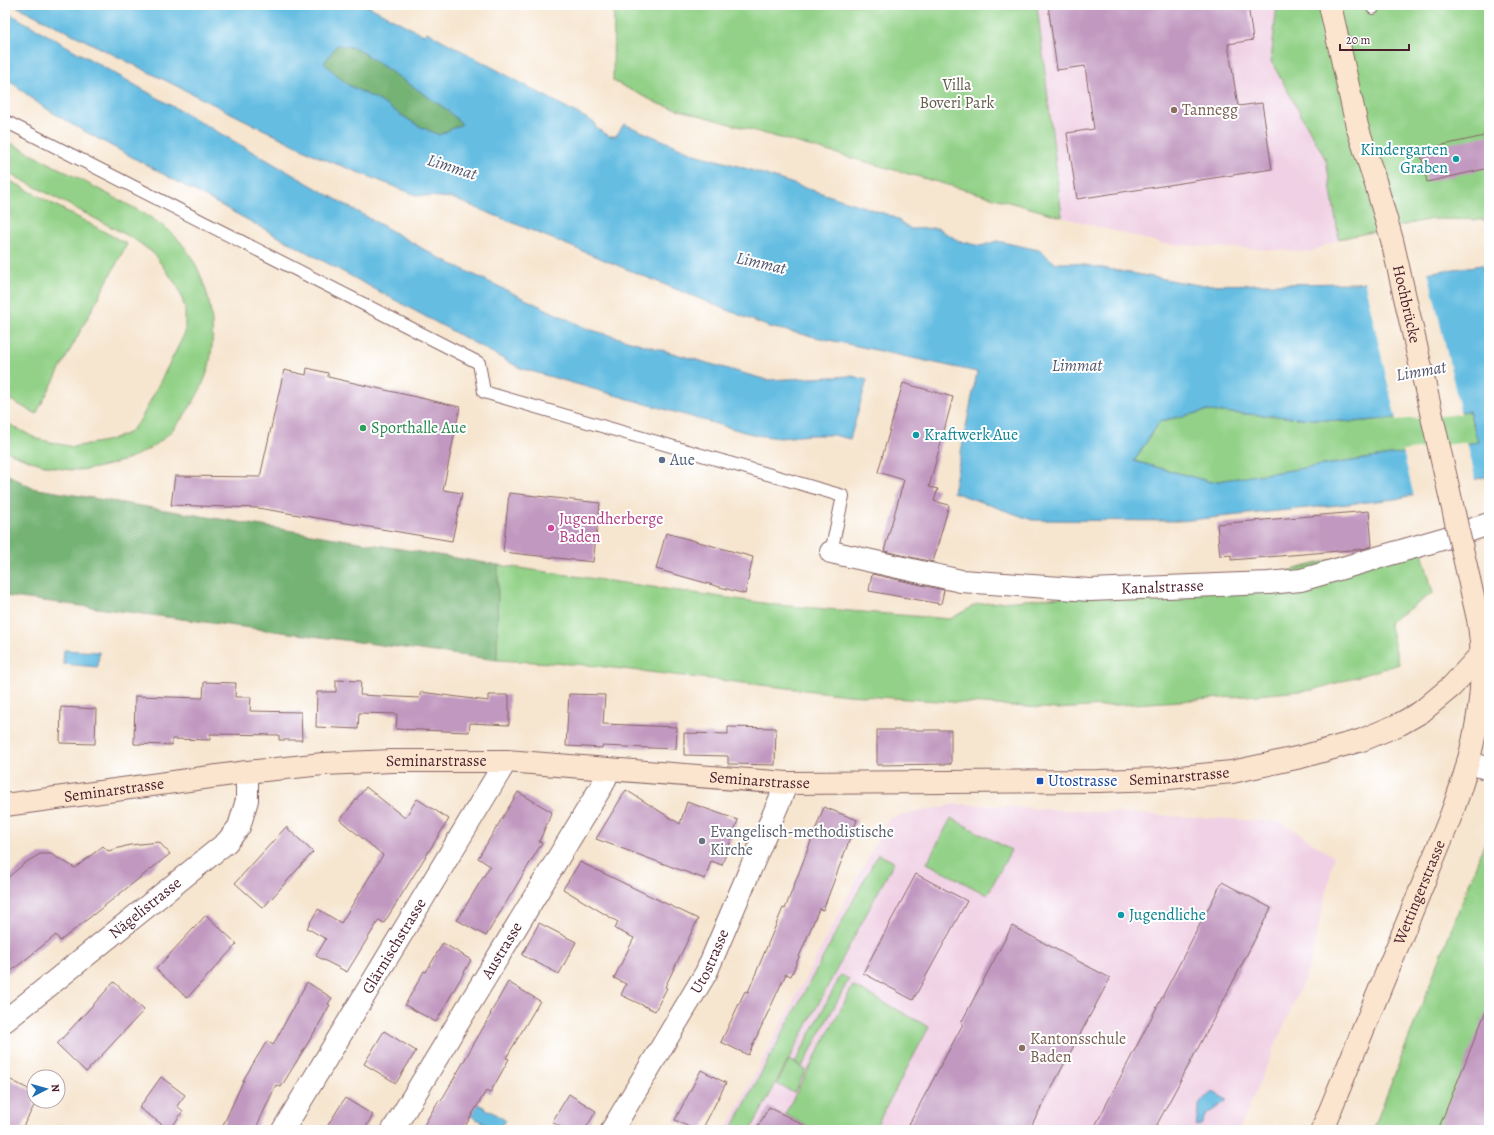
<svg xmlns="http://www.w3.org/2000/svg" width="1494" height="1135" font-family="Alegreya,serif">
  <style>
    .built { fill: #f0d0e4 }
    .green { fill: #92d187; stroke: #6e7859 }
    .forest { fill: #75b374; stroke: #606950 }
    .water { fill: #65bde2; stroke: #586e86; fill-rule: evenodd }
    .pier { fill: #f6e5cf }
    .building { fill: #c198c0 }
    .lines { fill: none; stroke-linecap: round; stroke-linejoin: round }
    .service-casing { stroke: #866464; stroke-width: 14 }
    .minor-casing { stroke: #866464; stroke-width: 24 }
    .secondary-casing { stroke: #866464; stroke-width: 24 }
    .service { stroke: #fff; stroke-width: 12 }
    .minor { stroke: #fff; stroke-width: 22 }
    .secondary { stroke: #fbe5cf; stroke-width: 22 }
    .secondary-bridge-casing { stroke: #866464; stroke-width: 24; stroke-linecap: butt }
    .secondary-bridge { stroke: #fbe5cf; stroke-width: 22 }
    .education-dot { fill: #8d6e63; stroke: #fff; stroke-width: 1.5 }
    .culture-dot { fill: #0f9aa8; stroke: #fff; stroke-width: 1.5 }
    .leisure-dot { fill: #2e9e5b; stroke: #fff; stroke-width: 1.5 }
    .service-dot { fill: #5c6f8a; stroke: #fff; stroke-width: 1.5 }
    .hotel-dot { fill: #d1479c; stroke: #fff; stroke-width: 1.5 }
    .transit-dot { fill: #1a4fb4; stroke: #fff; stroke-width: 1.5 }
    .worship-dot { fill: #6b7280; stroke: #fff; stroke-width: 1.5 }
    .labels { text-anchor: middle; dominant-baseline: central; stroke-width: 4; stroke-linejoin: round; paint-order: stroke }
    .park-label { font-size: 16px; fill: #635d4b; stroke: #fff }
    .education-label { font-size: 16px; fill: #785e54; stroke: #fff; text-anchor: start }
    .culture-label { font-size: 16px; fill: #0d838f; stroke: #fff; text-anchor: start }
    .street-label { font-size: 16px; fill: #4a1f2b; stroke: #fff }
    .leisure-label { font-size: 16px; fill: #27864d; stroke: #fff; text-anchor: start }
    .service-label { font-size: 16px; fill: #4e5e75; stroke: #fff; text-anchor: start }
    .hotel-label { font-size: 16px; fill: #b23c85; stroke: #fff; text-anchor: start }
    .transit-label { font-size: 16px; fill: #164399; stroke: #fff; text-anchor: start }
    .worship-label { font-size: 16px; fill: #5b616d; stroke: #fff; text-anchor: start }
    .water-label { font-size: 17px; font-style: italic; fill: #53566b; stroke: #fff }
  </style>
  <rect width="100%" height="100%" fill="#fff"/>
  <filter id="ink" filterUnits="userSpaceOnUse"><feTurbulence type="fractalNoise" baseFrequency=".025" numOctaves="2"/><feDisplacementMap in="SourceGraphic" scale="8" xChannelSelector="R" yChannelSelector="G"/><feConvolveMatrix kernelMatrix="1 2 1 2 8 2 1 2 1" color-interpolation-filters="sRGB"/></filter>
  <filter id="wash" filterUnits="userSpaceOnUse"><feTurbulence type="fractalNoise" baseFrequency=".012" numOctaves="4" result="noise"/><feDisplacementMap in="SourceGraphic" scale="16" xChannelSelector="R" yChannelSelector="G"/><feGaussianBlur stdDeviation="0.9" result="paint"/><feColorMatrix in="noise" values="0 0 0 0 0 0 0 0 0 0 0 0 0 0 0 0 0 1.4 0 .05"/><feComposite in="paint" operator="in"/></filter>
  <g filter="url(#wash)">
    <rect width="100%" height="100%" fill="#f6e5cf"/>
    <path class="built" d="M1037,5h240l-6,56 55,99 13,79 -28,13 -147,-8 -102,-27z
      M957,804l325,18 52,35 -24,108 -71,165h-513l163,-312z"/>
    <path class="green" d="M614,5h423l25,212 -403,-113 -46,-23z
      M1277,5h212v215l-57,-1 -93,20 -13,-79 -55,-99z
      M5,140c33,17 66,35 99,52 24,13 55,27 74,47 18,20 29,47 33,74 2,16 2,32 -1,48 -4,25 -27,61 -46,77 -20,18 -59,31 -86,32 -20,1 -56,-11 -73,-20v-28l32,17 36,8 33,-6 23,-8 12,-14 44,-86v-25l-7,-21 -25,-34 -19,-14 -129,-68z
      M5,178l122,66 -91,170 -31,-17z
      M1207,411l146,11 116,-11 9,31 -267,40 -77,-21 26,-40z
      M1418,537l15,56 -44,29 10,42 -86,26 -103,9 -153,10 -209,-14 -260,-30 -91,-5 1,-95 279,40 173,14 27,-15 155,-13 156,-20z
      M951,818l60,32 -24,45 -60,-32z
      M1489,832v298h-116z
      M878,854l16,8 -143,268h-20z
      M841,975l8,4 -47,88 -7,-4z
      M853,986l76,41 -55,103h-60l-29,-16z
      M789,1060l17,10 -12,23 -17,-9z"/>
    <path class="forest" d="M337,45l19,3 90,61 16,15 -23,11 -22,-10 -39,-25 -30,-15 -24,-22z
      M5,473l27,15 466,77 -1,95 -492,-64z"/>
    <path class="water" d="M14,5h352l58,30 3,-3 168,91v4l14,9h7l8,-12 71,30 43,12 154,50 19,13 26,-1 22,13 22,5 16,-5 42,9 16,13h19l124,22 158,-2 133,-19v212l-93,23 -216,22 -148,-1 -79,-28 24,-120 -208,-45 -317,-129 -36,-3 -97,-38zM337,45l19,3 90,61 16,15 -23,11 -22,-10 -39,-25 -30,-15 -24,-22zM1207,411l146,11 116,-11 9,31 -267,40 -77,-21 26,-40z
      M5,11l436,248 147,70 179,51 85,-4 15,4 -17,59 -17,-4h-24l-29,3 -25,-3 -235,-67 -447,-243 -34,-21 -34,-27z
      M64,650l35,2 -1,15 -35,-3z
      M1213,1092l14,8 -22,16 -4,9 -5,1c3,-18 -1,-23 17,-34z
      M463,1095l42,25 -6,10h-4l-39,-23z"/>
    <path class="pier" d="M1428,271l33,143 -65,6 -32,-140z
      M1467,442l9,40 -62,15 -11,-46z"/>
    <g id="blocks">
      <path class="building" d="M1048,5h200l5,35 -25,4 10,62 24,-3 10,66 -195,30 -10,-66 27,-4 -9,-63 -28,4z
        M1489,135v33l-62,14 -7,-32z
        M307,368l21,5v4l132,30 -17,83 19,3 -10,48 -194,-33 -87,-3 4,-29 85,1 24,-107 22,5z
        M903,383l50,14 -24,90 9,2 -4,12 15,4 -16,57 -49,-11 20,-71 -26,-8z
        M509,493l91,10 -7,59 -90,-10z
        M1369,511l3,35 -9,3 -132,11v-5l-11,1 -3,-32z
        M666,533l87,24 -8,37 -89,-25z
        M872,574l72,16 -3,14 -72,-13z
        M336,680l25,1 -1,14 59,3 2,-6 67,9v-6h21v30l-39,-2 -1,9 -73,-3 1,-15 -38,-1 -1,16 -42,-2 1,-35h19z
        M204,682l32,1 -1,14h16l-1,14 51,1 1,28h-23v-5l-69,-1v6l-38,-1v6l-38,-1 1,-48 68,2z
        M569,694l36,1 -2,29 74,3 -1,22 -74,-3v2l-36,-2z
        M61,707l35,2 -1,35 -35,-1z
        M728,727l48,1 -1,37 -47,-1v-8l-44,-1v-22l44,1z
        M877,730h74v34l-74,1z
        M366,787l39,31 12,-19 32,20 -65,104 -5,-3 -32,52 -31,-16 10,-17 -19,-11 11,-19 23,14 42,-68 -43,-35z
        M626,790l54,34 7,-22 51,18 -16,45 -11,-4 -6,18 -109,-40z
        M518,792l34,20 -13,30 3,1 -56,93 -29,-16 33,-54 -12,-8z
        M824,807l33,13 -34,90 -4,-1 -28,67 -5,-2 -38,81 -27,-13 24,-51 3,1 35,-84 2,1z
        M286,827l27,25 -50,56 -28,-25z
        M159,842l11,12 -110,87 -4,-6 -51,41v-96l20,-17 15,-9h11l24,14 28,-22 5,5 22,-6z
        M580,862l118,57 -33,68 2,1 -12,23 -34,-16 5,-11 -12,-6 20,-40 -19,-9 3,-7 -55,-33z
        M916,874l51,27 -54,99 -50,-27z
        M1222,882l49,26 -50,97 -67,125h-61z
        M206,915l31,29 -50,54 -31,-29z
        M539,923l37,19 -17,32 -37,-19z
        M1012,926l98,52 -81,152h-123l57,-106 -2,-1z
        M443,943l28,17 -35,62 -31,-17 19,-34 2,1z
        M114,982l30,28 -58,62 -29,-28z
        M307,982l25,16 -4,6 2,1 -16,28 -33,54 -5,-2 -21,45h-34l24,-53 22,-36 6,4z
        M508,982l32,19 -34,57 3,1 -19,34 -4,-2 -23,39h-42l18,-30 2,1 50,-87h-1z
        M1488,1006l1,124h-51l14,-35z
        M384,1031l32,20 -20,32 -32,-19z
        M701,1070l25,13 -24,47h-7l-20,-10z
        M5,1077l29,15v14l-13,24h-16z
        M161,1077l24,18 -8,11 6,5 -13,19 -31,-22z
        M569,1094l27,17 -11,19h-20l-13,-8z
        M345,1098l28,17 -9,15h-39z
        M769,1107l44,23h-57z"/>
    </g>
  </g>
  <g filter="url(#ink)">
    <use href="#blocks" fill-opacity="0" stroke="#866464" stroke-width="1"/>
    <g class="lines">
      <g class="service-casing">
        <path id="service" d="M1373,5v3
          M5,121l474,242 5,29 359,104 -12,56"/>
      </g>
      <g class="minor-casing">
        <g id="minor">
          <path id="s1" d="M831,552l130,29 129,9 178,-7 33,-3 148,-43 40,-13"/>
          <path d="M1468,762l21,7"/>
          <path id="s2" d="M5,1021l222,-179 12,-15 8,-27v-28"/>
          <path id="s3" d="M283,1130l223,-369"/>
          <path id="s4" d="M393,1130l210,-346 6,-14"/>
          <path id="s5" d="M612,1130l94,-157 81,-190"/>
        </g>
      </g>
      <g class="secondary-casing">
        <g id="secondary">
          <path d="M1330,5l27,121 18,55"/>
          <path id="s6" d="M5,805l242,-33 76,-8 69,-3h114l281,22 312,-2 60,-2 73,-7 69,-15 61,-17 38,-16 21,-12 31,-26 30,-33"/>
          <path id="s7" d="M1322,1130l126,-307c25,-64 42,-135 30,-204"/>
        </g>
      </g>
      <use href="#service" class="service"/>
      <use href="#minor" class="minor"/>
      <use href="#secondary" class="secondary"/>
      <g class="secondary-bridge-casing">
        <g id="secondary-bridge">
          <path id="s8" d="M1375,181l17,59 86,379"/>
        </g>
      </g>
      <use href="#secondary-bridge" class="secondary-bridge"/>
    </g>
  </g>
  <g class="education-dot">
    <circle cx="1174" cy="110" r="4"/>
    <circle cx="1022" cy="1048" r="4"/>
  </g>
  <g class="culture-dot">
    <circle cx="1456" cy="159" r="4"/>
    <circle cx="916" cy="435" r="4"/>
    <circle cx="1121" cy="915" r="4"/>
  </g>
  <circle class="leisure-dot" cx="363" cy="428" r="4"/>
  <circle class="service-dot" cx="662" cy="460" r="4"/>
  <circle class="hotel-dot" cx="551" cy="528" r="4"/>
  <rect class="transit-dot" x="1036" y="777" width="8" height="8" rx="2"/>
  <circle class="worship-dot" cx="702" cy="841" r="4"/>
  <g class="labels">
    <g class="park-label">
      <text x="957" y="85">Villa<tspan x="957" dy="18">Boveri Park</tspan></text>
    </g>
    <g class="education-label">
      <text x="1182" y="110">Tannegg</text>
      <text x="1030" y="1039">Kantonsschule<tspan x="1030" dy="18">Baden</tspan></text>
    </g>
    <g class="culture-label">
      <text x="1448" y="150" text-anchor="end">Kindergarten<tspan x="1448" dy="18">Graben</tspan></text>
      <text x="924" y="435">Kraftwerk Aue</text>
      <text x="1129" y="915">Jugendliche</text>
    </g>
    <g class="street-label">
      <text stroke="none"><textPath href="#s8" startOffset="127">Hochbrücke</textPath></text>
      <text stroke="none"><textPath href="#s1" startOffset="335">Kanalstrasse</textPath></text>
      <text stroke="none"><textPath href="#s6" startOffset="434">Seminarstrasse</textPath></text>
      <text stroke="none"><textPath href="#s6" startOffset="1178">Seminarstrasse</textPath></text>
      <text stroke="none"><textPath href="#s6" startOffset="758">Seminarstrasse</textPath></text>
      <text stroke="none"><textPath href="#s6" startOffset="110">Seminarstrasse</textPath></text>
      <text stroke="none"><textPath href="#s7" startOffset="257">Wettingerstrasse</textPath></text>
      <text stroke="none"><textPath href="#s2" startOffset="180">Nägelistrasse</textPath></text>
      <text stroke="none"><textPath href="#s3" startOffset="215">Glärnischstrasse</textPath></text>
      <text stroke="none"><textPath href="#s4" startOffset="210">Austrasse</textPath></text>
      <text stroke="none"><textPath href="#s5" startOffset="195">Utostrasse</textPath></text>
    </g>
    <g class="leisure-label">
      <text x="371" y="428">Sporthalle Aue</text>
    </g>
    <g class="service-label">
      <text x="670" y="460">Aue</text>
    </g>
    <g class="hotel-label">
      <text x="559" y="519">Jugendherberge<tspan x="559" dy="18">Baden</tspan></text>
    </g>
    <g class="transit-label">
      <text x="1048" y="781">Utostrasse</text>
    </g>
    <g class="worship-label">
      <text x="710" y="832">Evangelisch-methodistische<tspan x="710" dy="18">Kirche</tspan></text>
    </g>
    <g class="water-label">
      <text transform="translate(452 167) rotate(18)">Limmat</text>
      <text transform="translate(761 263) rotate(13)">Limmat</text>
      <text x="1077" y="365">Limmat</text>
      <text transform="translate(1421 371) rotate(-10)">Limmat</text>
    </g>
  </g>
  <rect width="1494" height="1135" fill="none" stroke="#fff" stroke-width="20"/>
  <g transform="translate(46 1089) rotate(84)"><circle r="19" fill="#ffffff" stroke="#b7a5aa"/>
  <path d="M0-3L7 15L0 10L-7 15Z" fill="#1f6fb2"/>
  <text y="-6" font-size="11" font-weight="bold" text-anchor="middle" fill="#4a1f2b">N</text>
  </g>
  <path d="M1340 44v6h69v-6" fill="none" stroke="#4a1f2b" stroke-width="2"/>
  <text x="1346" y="44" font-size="12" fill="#4a1f2b" stroke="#ffffff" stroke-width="3" paint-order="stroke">20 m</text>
</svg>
